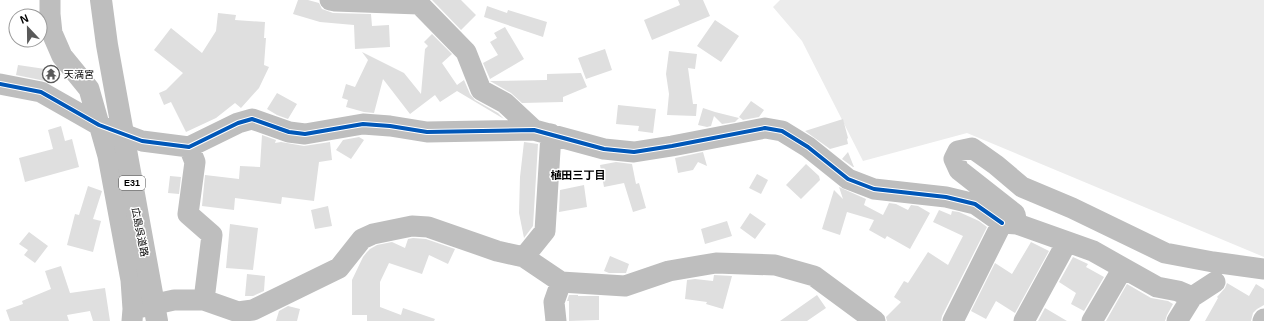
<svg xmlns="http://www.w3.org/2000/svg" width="1264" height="321" font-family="Arial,'Noto Sans JP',sans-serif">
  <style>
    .green { fill: #ececec }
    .building { fill: #dfdfdf }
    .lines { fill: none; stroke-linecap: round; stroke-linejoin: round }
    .minor { stroke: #bebebe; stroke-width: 21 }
    .highway { stroke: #bebebe; stroke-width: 22 }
    .cycleway-casing { stroke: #fff; stroke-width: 6 }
    .cycleway { stroke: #0057b8; stroke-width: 4 }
    .labels { text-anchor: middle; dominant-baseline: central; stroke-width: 3; stroke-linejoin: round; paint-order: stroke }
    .shield { fill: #fff; stroke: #4c4c4c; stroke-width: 1 }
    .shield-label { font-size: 9px; font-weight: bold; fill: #000 }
    .poi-label { font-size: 10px; fill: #000; stroke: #fff; text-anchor: start }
    .street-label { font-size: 10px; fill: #000; stroke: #fff }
    .neighbourhood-label { font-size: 11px; font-weight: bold; fill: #000; stroke: #fff }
  </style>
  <rect width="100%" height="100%" fill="#fff"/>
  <path class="green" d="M780,0h484v257l-297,-124 -104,28 -61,-120 -29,-34z"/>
  <path class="building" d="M298,0h10l11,3 3,6 11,4 38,1 1,12 17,-1 1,22 -35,2 -1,-24 -34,-3 -27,-8z
    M432,0h29l15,15 -15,15z
    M678,0h25l7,16 -58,24 -8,-20 36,-15z
    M487,6l20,7 1,-3 39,12 -4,15 -59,-20z
    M218,13l18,2 -1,5 30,2 -1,16h2l-2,27 5,2 -10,21 -18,20 -6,-5 -19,15 -30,14 -15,-30 -7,3 -5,-12 7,-3 17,-17 -29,-23 17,-22 31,25 14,-22z
    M715,20l24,16 -18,26 -24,-16z
    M505,27l19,32 -34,20 -7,-16 15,-8 -8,-13 7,-4 -3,-5z
    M432,34l20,20 -10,9 15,22 7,-5 6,14 5,6 23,13 6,6 -47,-28 -17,11 -5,-7 -25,19 -27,-35 -9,34 -10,-1 -18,-5 2,-7 -6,-2 4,-14 9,3 13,-27 -6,-8 42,21 17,21 4,-45 3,-3 -4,-4z
    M605,49l7,21 -26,9 -8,-21z
    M669,51l28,3 -2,15 -7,-1 5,36h4l-1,12 -29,-1 2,-21 -3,-20z
    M18,65l34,5 -2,12 -34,-7z
    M581,73l6,14 -24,10v5l-41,1 -11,-10 -21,-12 57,-1v-6z
    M277,93l20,11 -9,15 -11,-4 -10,-6z
    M751,101l13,9 -5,7 -16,3 -4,-3z
    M618,105l38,4 -3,24 -15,-2 1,-5 -23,-2z
    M703,108l12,4 24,6 -4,4 -13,2 -8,-8 -3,10 -4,1 -9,-2z
    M843,119l5,19 -1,1 1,5 -18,5 -25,-18z
    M61,126l4,15 7,-2 7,28 -54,15 -6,-24 34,-9 -5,-19z
    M262,135l14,5 -1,3 6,-1 23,4 26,-4 2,18 -13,2 -5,39 -32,-4 -1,7 -46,-6 -1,12 -32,-4 3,-31 34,4 1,-13 20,1z
    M359,137l5,3 -13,19 -15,-9 7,-10z
    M524,142l14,2 -5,82 -9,12 -5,-25 1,-36z
    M703,152l4,14 -9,-4 -5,8 -15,3 -3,-15z
    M848,152l6,15h-1l-11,-8z
    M616,162l16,2 4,20 3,-1 7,25 -13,4 -9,-29 -20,4 -4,-22z
    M806,164l13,12 1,4 -19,19 -15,-14z
    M757,174l11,6 -7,14 -12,-6z
    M170,176l11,1 -2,17 -11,-1z
    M584,185l3,22 -28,5 1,-22z
    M88,186l14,5 -9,28 8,2 -8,31 -26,-7 8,-31 4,1z
    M839,187l27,12 -2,6 19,10 6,-12 7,1 12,6 3,-5 7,1 12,7 -20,36 -23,-13 -2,3 -16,-9 5,-10 -27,-8 -7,23 -18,-6 12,-39 9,9z
    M328,206l4,20 -17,3 -4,-19z
    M939,210l12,5 1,-4 7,1 20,9 8,6 -45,89 -1,5h-54l-1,-4 15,-15 -7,-5 10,-16 4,2 20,-31 20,13 15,-29 -30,-14z
    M750,213l16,11 -11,15 -15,-11z
    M727,221l5,15 -27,8 -4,-15z
    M230,224l28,4 -5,42 -27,-2z
    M29,232l19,14 -13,17 -11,-8 4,-5 -9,-6z
    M413,238l13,1 29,10 -7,15 -19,-9 -7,19 -33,-11 -9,19v25l21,8 2,-7 32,11 -1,2h-67v-6h-15v-35l11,-23 4,-5 3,-3 7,-4 15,-3 13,6 3,-9z
    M1031,242l18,9 -34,62 -19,-12 -10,18 -15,-8 24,-48 17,11z
    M610,256l19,8 -3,9h-17l-5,-2z
    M1073,257l15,7 -2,3 18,10 -20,34 -13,-7 5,-11 -17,-11z
    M61,266l9,27 35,-5 5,33h-17l-3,-10 -23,4 2,6h-59l-4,-11 17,-6 -1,-3 29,-12 -6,-18z
    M247,274l18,2 -1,15 -11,5h-8z
    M714,275l18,1 -9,33 -17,-5 1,-2 -22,-3 2,-19 8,-1 18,2z
    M1227,283l22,13 7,-12 8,5v16l-7,4 -4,4 -2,8h-46l13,-23 -1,-1 8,-9z
    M1127,284l24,14 17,3 5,3 -6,11 -2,6h-59z
    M569,295h9v1h21v24l-30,1v-20h-2z
    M817,295l9,13 -19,13h-27z
    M288,306l12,3 -3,12h-21l3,-10z
    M1045,308l22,13h-29z"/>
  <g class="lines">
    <path class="minor" d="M50,0v14l2,19 10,23 27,33 19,67 23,124 2,29 -1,12
      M330,0l5,1 84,3 47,48 15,38 24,13 29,27
      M0,84l41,8 58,33 43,16 47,6 49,-24 14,-4 37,13 16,2 58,-10 27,2 37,6 107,-2 70,19 30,3 38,-6 93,-18 17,3 26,16 40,32 26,10 72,8 29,7 27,19
      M189,147l6,15 -7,52 24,21 -8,65
      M1017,224l76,27 64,36 21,4 14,6
      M524,257l21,-26 6,-97
      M133,309l41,-9h30l34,12 15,-2 86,-42 23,-29 11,-5 39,-8 16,1 69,24 27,6 37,25 64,4 44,-15 47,-8 59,2 39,11 61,45
      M556,321l-2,-19 7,-20
      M953,321l49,-98 15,1 -2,-10 -56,-44 -5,-11 4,-8 14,-3 24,17 26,22 50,21 93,45 48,9 51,7
      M1024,321l43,-79
      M1092,321l31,-53
      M1177,321l15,-24 23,-15
      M1263,321l1,-2"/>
    <path class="highway" d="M101,0l6,45 50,276"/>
    <g class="cycleway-casing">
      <path id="cycleway" d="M0,84l41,8 58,33 43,16 47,6 49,-24 14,-4 37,13 16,2 58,-10 27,2 37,6 107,-2 70,19 30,3 38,-6 93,-18 17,3 26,16 40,32 26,10 72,8 29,7 27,19"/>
    </g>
    <use href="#cycleway" class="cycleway"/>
  </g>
  <defs>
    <g id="temple-ring" transform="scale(0.9)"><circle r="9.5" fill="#fff" stroke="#595959" stroke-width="1.5"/><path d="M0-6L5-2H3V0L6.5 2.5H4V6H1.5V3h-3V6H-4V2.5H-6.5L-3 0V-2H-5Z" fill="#595959"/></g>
  </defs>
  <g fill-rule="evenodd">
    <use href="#temple-ring" x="51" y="74"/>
  </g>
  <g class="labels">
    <rect class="shield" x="119" y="176" width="26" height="14" rx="3"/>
    <g class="shield-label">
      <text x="132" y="183">E31</text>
    </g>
    <g class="poi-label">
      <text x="64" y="74">天満宮</text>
    </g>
    <g class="street-label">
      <text transform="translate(140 232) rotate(79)">広島呉道路</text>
    </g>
    <g class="neighbourhood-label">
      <text x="578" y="175">植田三丁目</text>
    </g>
  </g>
  <g transform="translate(28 28) rotate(338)"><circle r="19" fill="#ffffff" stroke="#999999"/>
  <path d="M0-3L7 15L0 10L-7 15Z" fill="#595959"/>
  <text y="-6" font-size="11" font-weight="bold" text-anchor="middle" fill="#000000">N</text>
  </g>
</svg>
